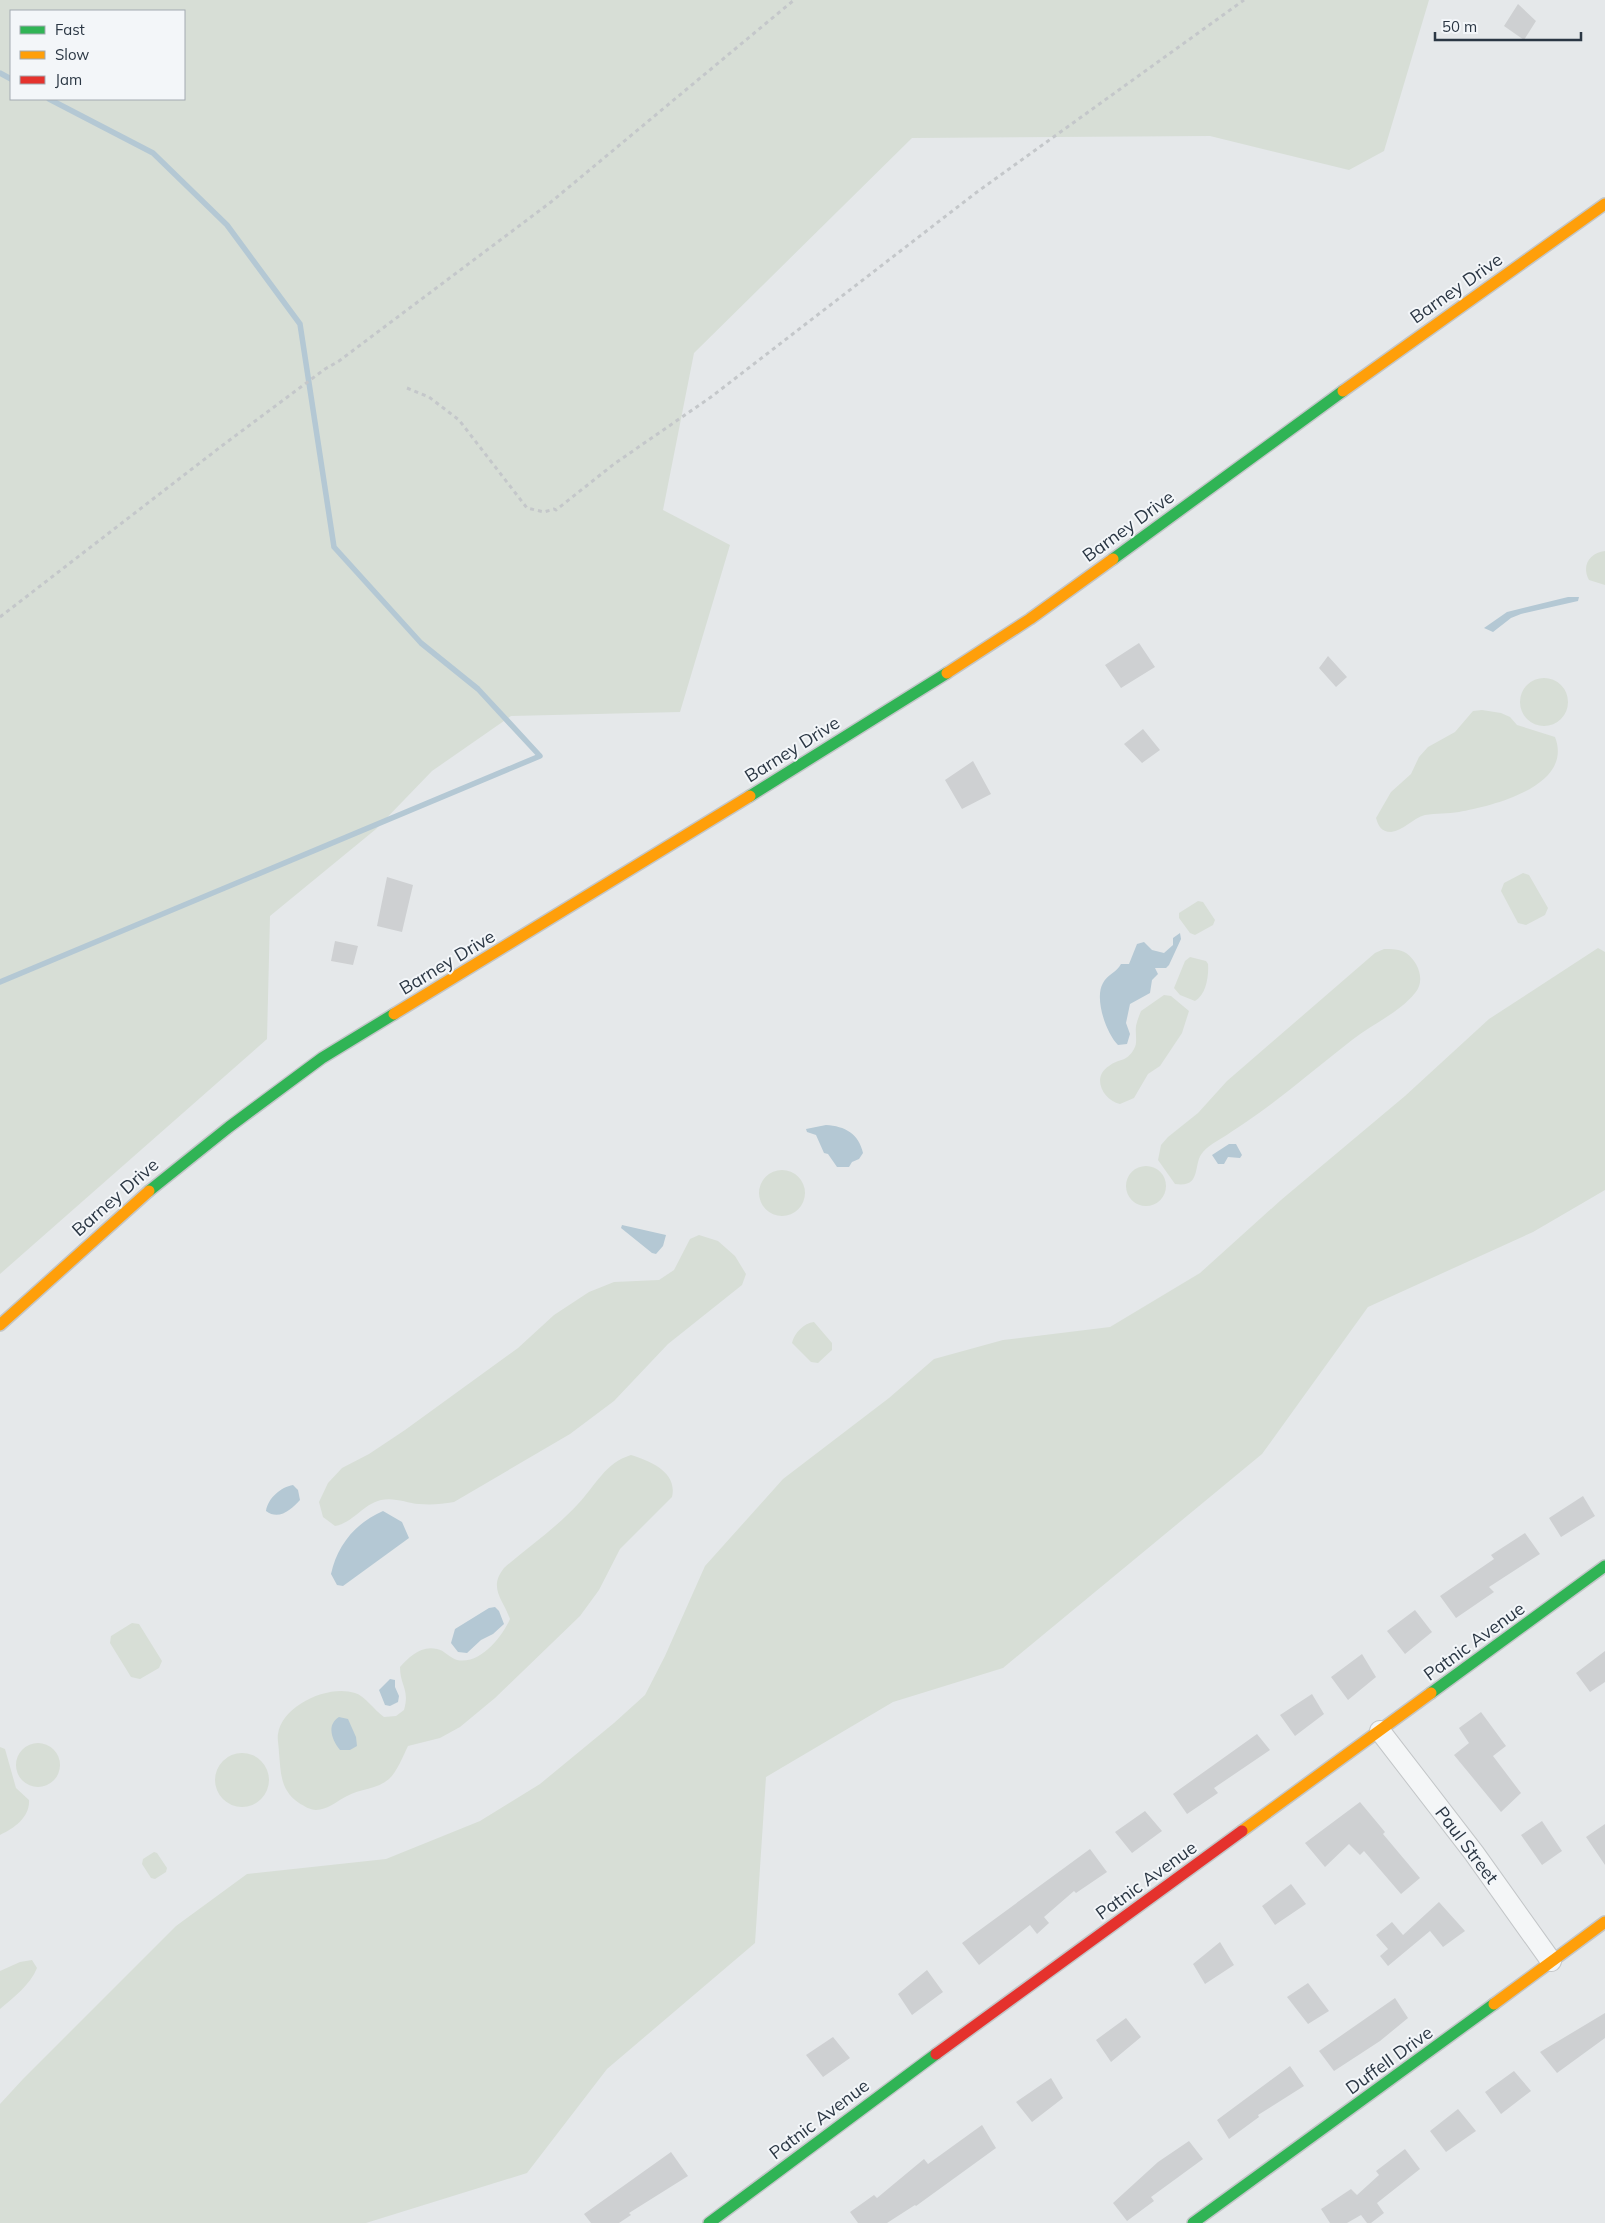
<svg xmlns="http://www.w3.org/2000/svg" width="1605" height="2223" font-family="Mulish,sans-serif">
  <style>
    .green { fill: #d7ded6; fill-rule: evenodd }
    .water { fill: #b4c8d4 }
    .lines { fill: none; stroke-linecap: round; stroke-linejoin: round }
    .stream { stroke: #b4c8d4; stroke-width: 5.5 }
    .building { fill: #ced0d2 }
    .street-casing { stroke: #c3c6c8; stroke-width: 22 }
    .fast-casing { stroke: #c3c6c8; stroke-width: 14 }
    .slow-casing { stroke: #c3c6c8; stroke-width: 14 }
    .jam-casing { stroke: #c3c6c8; stroke-width: 14 }
    .path { stroke: #c4c7ca; stroke-width: 3; stroke-dasharray: 4 4; stroke-linecap: butt }
    .street { stroke: #f4f6f7; stroke-width: 20 }
    .fast { stroke: #30b455; stroke-width: 11 }
    .slow { stroke: #ff9f0a; stroke-width: 11 }
    .jam { stroke: #e5322d; stroke-width: 11 }
    .labels { text-anchor: middle; dominant-baseline: central; stroke-width: 4; stroke-linejoin: round; paint-order: stroke }
    .street-label { font-size: 18px; fill: #2b3744; stroke: #f3f6f9 }
  </style>
  <rect width="100%" height="100%" fill="#e5e8ea"/>
  <path class="green" d="M0,0h1429l-45,151 -35,19 -139,-34 -298,2 -218,215 -31,157 67,35 -50,167 -169,4 -79,55 -56,58 -106,87 -3,123 -267,235zM11,11h173v88h-173z
    M1605,551v34l-16,-5c-8,-15 1,-27 16,-29z
    M1520 702a24 24 0 1 1 48 0a24 24 0 1 1-48 0Z
    M1482,710l19,3 9,4 7,8 38,12c19,49 -62,69 -96,75 -11,2 -23,1 -34,3 -12,3 -22,16 -34,17 -10,0 -13,-7 -15,-14l15,-26 20,-18 8,-17 9,-10 27,-15 18,-21z
    M1523,873l6,2 19,33 -3,7 -19,10 -8,-2 -17,-32 3,-8z
    M1198,901l5,1 12,18 -2,5 -18,10 -5,-2 -11,-15v-5z
    M1598,948l7,4v238l-72,42 -165,75 -106,147 -259,214 -110,34 -127,75 -11,166 -148,126 -80,104 -161,50h-366v-119l23,-25 153,-153 71,-52 139,-15 94,-38 60,-37 74,-61 31,-28 20,-39 40,-90 78,-87 106,-81 45,-39 69,-19 107,-13 90,-54 81,-73 124,-104 84,-77z
    M1384,949c7,0 16,0 22,4 12,8 20,28 9,40 -16,20 -43,31 -63,47 -31,24 -61,50 -93,73 -9,6 -18,13 -28,19 -9,7 -20,11 -28,20 -11,12 0,36 -28,32l-17,-24 3,-15 7,-8 30,-24 29,-32 148,-128z
    M1190,957l16,4 2,3c1,12 -2,31 -13,37l-15,-6 -6,-7 11,-27z
    M1164,995l7,1 18,15 -7,22 -22,33 -12,8 -14,24 -14,6c-17,-4 -29,-27 -11,-38 10,-8 17,-3 25,-17 4,-6 1,-15 2,-23 1,-5 3,-10 5,-15z
    M1126 1186a20 20 0 1 1 40 0a20 20 0 1 1-40 0Z
    M759 1193a23 23 0 1 1 46 0a23 23 0 1 1-46 0Z
    M699,1235l19,6 17,15 11,18 -4,11 -74,59 -54,57 -44,33 -116,68c-12,2 -22,3 -35,2 -12,-1 -25,-7 -38,-4 -18,4 -28,23 -46,26l-12,-9 -4,-15 9,-19 14,-15 27,-14 36,-24 113,-82 36,-33 35,-23 25,-10 45,-2 15,-10 16,-31z
    M814,1322l18,21v7l-14,13 -7,-1 -19,-19c2,-10 12,-20 22,-21z
    M631,1455c19,6 47,17 41,42l-52,52 -21,41 -19,26 -85,82 -35,29 -20,11 -32,8c-5,10 -11,26 -19,33 -11,10 -30,10 -42,17 -10,5 -20,14 -31,14 -6,0 -12,-4 -17,-7 -19,-13 -18,-30 -20,-50 0,-6 -2,-14 -1,-19 4,-29 51,-50 77,-41 10,3 19,17 29,24l12,-1 8,-6c6,-21 -4,-24 -4,-43 9,-10 21,-22 37,-18 7,1 13,9 20,11 23,5 45,-23 53,-41 -7,-20 -22,-31 -6,-51 24,-21 52,-40 74,-64 18,-19 27,-41 53,-49z
    M132,1623l7,1 23,37 -3,7 -19,11 -9,-2 -21,-34 1,-7z
    M16 1765a22 22 0 1 1 44 0a22 22 0 1 1-44 0Z
    M0,1747l5,2 11,39 13,12c1,17 -14,28 -29,35z
    M215 1780a27 27 0 1 1 54 0a27 27 0 1 1-54 0Z
    M154,1852l3,1 10,15 -1,4 -11,7 -4,-1 -9,-14 1,-5z
    M32,1960l5,8c-7,17 -23,29 -37,41v-38l20,-9z"/>
  <path class="water" d="M1568,597h11l-1,4 -57,13 -10,4 -18,14 -9,-4 23,-16z
    M1180,933l1,6 -12,26 -3,3h-11l3,6 -6,6 -2,13 -20,11 -4,19 4,11 -3,10 -9,1c-12,-12 -24,-47 -15,-62 4,-8 14,-11 18,-19h8l8,-20 7,-2 8,8 12,3 9,-8v-7z
    M826,1125c19,1 33,9 37,28l-4,6 -7,3 -3,5h-12l-9,-13 -4,-1 -8,-18 -9,-3 -1,-3z
    M1229,1144h7l6,11 -2,3 -12,-1 -4,7h-6l-6,-9z
    M622,1225l44,10 -3,11 -7,8 -4,-1 -31,-25z
    M293,1485l5,5 2,10c-8,9 -21,21 -34,11 2,-13 15,-24 27,-26z
    M383,1511l19,11 7,16 -66,48 -6,-1 -6,-11c6,-28 24,-51 52,-63z
    M495,1607l4,4 5,13 -11,10 -12,6 -14,13 -9,-1 -7,-9 4,-14 34,-21z
    M390,1679l5,1v7l4,9 -1,6 -8,4 -5,-1 -6,-15z
    M339,1717l9,2 8,18 1,9 -7,4h-10c-8,-10 -14,-25 -1,-33z"/>
  <g class="lines">
    <path class="stream" d="M0,73l11,6
      M0,982l540,-226 -62,-67 -57,-46 -87,-96 -34,-223 -73,-99 -74,-72 -104,-54"/>
  </g>
  <path class="building" d="M1518,4l18,17 -12,19 -20,-14z
    M1139,643l16,24 -34,21 -16,-23z
    M1328,656l19,21 -11,10 -17,-19z
    M1143,729l17,21 -18,13 -18,-19z
    M973,761l18,33 -29,15 -17,-29z
    M387,877l26,8 -11,47 -25,-6z
    M335,941l23,5 -5,19 -22,-4z
    M1583,1496l12,20 -34,21 -12,-19z
    M1525,1533l15,21 -51,33 5,5 -38,26 -16,-22 54,-37 -3,-4z
    M1415,1610l17,22 -27,22 -18,-23z
    M1605,1651v31l-15,10 -14,-19z
    M1362,1654l14,23 -28,23 -17,-23z
    M1312,1694l12,20 -29,22 -15,-21z
    M1481,1712l25,34 -13,10 28,37 -20,19 -47,-57 15,-12 -10,-15z
    M1257,1734l13,16 -56,38 4,5 -31,21 -14,-20z
    M1360,1802l25,30 -2,2 37,44 -19,16 -37,-43 -4,4 -11,-11 -24,23 -20,-24z
    M1145,1811l17,20 -30,22 -17,-21z
    M1542,1821l20,30 -20,14 -21,-30z
    M1605,1824v41l-19,-28z
    M1090,1849l17,23 -31,21 -2,-2 -30,26 5,6 -12,11 -7,-9 -51,40 -17,-22z
    M1291,1884l15,20 -31,21 -13,-19z
    M1439,1902l26,29 -22,16 -13,-16 -42,35 -8,-10 8,-7 -12,-14 16,-13 11,13z
    M1220,1942l14,23 -29,19 -12,-20z
    M927,1970l16,22 -31,23 -14,-21z
    M1308,1983l21,28 -21,13 -21,-27z
    M1395,1998l13,20 -28,23 -46,30 -15,-20z
    M1605,2013v25l-48,35 -17,-21z
    M1126,2018l15,19 -30,25 -15,-22z
    M833,2037l17,21 -27,19 -17,-22z
    M1290,2066l14,20 -46,29 1,2 -30,22 -12,-19z
    M1514,2071l17,20 -30,23 -16,-22z
    M1051,2078l12,20 -31,24 -16,-20z
    M1458,2109l18,22 -30,21 -16,-21z
    M982,2125l14,23 -80,58 -1,-1 -28,18h-29l-8,-11 24,-17 3,3 47,-39 4,5z
    M1189,2141l14,18 -52,38 3,4 -27,20 -14,-18 45,-41z
    M1405,2149l15,20 -43,34 7,10 -13,10h-4l-6,-8 -14,8h-17l-9,-14 30,-20 6,6 22,-20 -3,-4z
    M671,2152l17,24 -59,37 2,2 -12,8h-28l-7,-9z"/>
  <g class="lines">
    <g class="street-casing">
      <path id="street" d="M1380,1731l94,122 77,108"/>
    </g>
    <g class="fast-casing">
      <path id="fast" d="M1113,559l230,-168
        M750,796l197,-123
        M149,1191l80,-64 93,-69 72,-44
        M1431,1693l174,-127
        M709,2223l227,-169
        M1193,2223l301,-219"/>
    </g>
    <g class="slow-casing">
      <path id="slow" d="M1343,391l262,-187
        M947,673l83,-54 83,-60
        M394,1014l356,-218
        M0,1325l149,-134
        M1242,1831l189,-138
        M1494,2004l111,-82"/>
    </g>
    <g class="jam-casing">
      <path id="jam" d="M936,2054l306,-223"/>
    </g>
    <path class="path" d="M407,388l22,9 30,23 68,88 17,4 10,-3 2,1 58,-46 97,-67 266,-205 267,-192
      M0,617l223,-172 102,-76 14,-8 212,-159 243,-202"/>
    <use href="#street" class="street"/>
    <use href="#fast" class="fast"/>
    <use href="#slow" class="slow"/>
    <use href="#jam" class="jam"/>
  </g>
  <g class="labels">
    <g class="street-label">
      <text transform="translate(1456 288) rotate(-35)">Barney Drive</text>
      <text transform="translate(1128 526) rotate(-36)">Barney Drive</text>
      <text transform="translate(792 749) rotate(-32)">Barney Drive</text>
      <text transform="translate(447 962) rotate(-31)">Barney Drive</text>
      <text transform="translate(115 1197) rotate(-41)">Barney Drive</text>
      <text transform="translate(1474 1641) rotate(-36)">Patnic Avenue</text>
      <text transform="translate(1467 1845) rotate(53)">Paul Street</text>
      <text transform="translate(1146 1880) rotate(-36)">Patnic Avenue</text>
      <text transform="translate(1389 2060) rotate(-36)">Duffell Drive</text>
      <text transform="translate(819 2119) rotate(-37)">Patnic Avenue</text>
    </g>
  </g>
  <rect x="10" y="10" width="175" height="90" fill="#f3f6f9" stroke="#a3aab1"/>
  <rect x="20" y="26" width="25" height="8" fill="#30b455" stroke="#a3aab1"/>
  <text x="55" y="35" font-size="15" fill="#2b3744">Fast</text>
  <rect x="20" y="51" width="25" height="8" fill="#ff9f0a" stroke="#a3aab1"/>
  <text x="55" y="60" font-size="15" fill="#2b3744">Slow</text>
  <rect x="20" y="76" width="25" height="8" fill="#e5322d" stroke="#a3aab1"/>
  <text x="55" y="85" font-size="15" fill="#2b3744">Jam</text>
  <path d="M1435 32v8h146v-8" fill="none" stroke="#2b3744" stroke-width="2.5"/>
  <text x="1442" y="32" font-size="15" fill="#2b3744" stroke="#f3f6f9" stroke-width="4" paint-order="stroke">50 m</text>
</svg>
